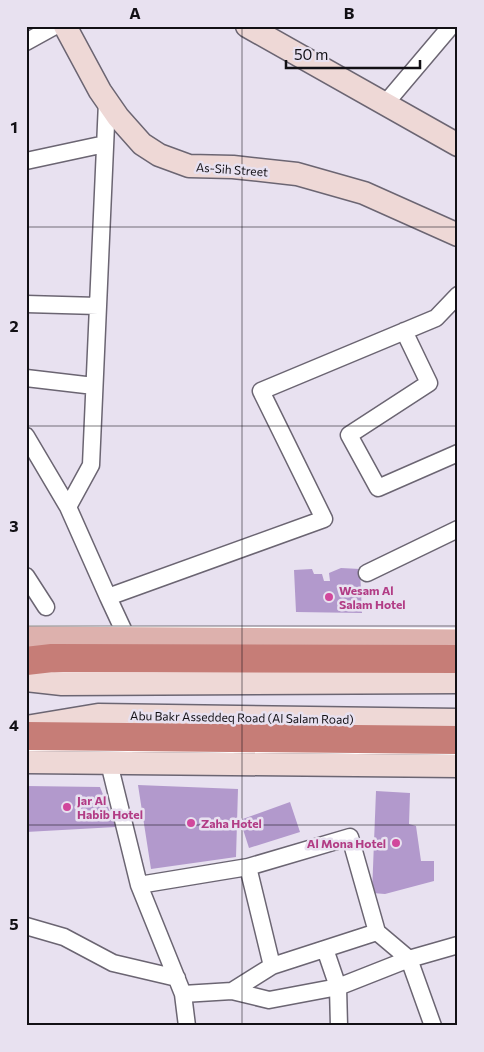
<svg xmlns="http://www.w3.org/2000/svg" width="484" height="1052" font-family="Commissioner,sans-serif">
  <style>
    .building { fill: #b299cc }
    .lines { fill: none; stroke-linecap: round; stroke-linejoin: round }
    .minor-casing { stroke: #6b6572; stroke-width: 19 }
    .secondary-casing { stroke: #6b6572; stroke-width: 25 }
    .primary-casing { stroke: #fff; stroke-width: 28 }
    .motorway-casing { stroke: #fff; stroke-width: 30 }
    .minor { stroke: #fff; stroke-width: 16 }
    .secondary { stroke: #eed8d6; stroke-width: 22 }
    .primary { stroke: #ddb1ad; stroke-width: 25 }
    .motorway { stroke: #c67d77; stroke-width: 28 }
    .grid { fill: none; stroke: #121015; stroke-width: 1; stroke-opacity: 0.55 }
    .hotel-dot { fill: #d1479c; stroke: #e8e1f0; stroke-width: 2 }
    .labels { text-anchor: middle; dominant-baseline: central; stroke-width: 5; stroke-linejoin: round; paint-order: stroke }
    .street-label { font-size: 12px; fill: #121015; stroke: #e8e1f0 }
    .hotel-label { font-size: 12px; font-weight: bold; fill: #b23c85; stroke: #e8e1f0; text-anchor: start }
    .neatline { fill: none; stroke: #121015; stroke-width: 2 }
    .grid-label { font-size: 16px; text-anchor: middle; font-weight: bold; fill: #121015 }
  </style>
  <rect width="100%" height="100%" fill="#e8e1f0"/>
  <path class="building" d="M341,568l19,1 2,44 -66,-1 -2,-42 18,-1 2,5h8l2,7h6l-1,-8z
    M138,785l100,4 -2,68 -85,12z
    M26,786l74,1 16,40 -90,5z
    M376,791l34,2 -1,31 7,2 5,35h13v20l-49,13 -13,-1z
    M290,802l10,30 -51,16 -9,-28z"/>
  <g class="lines">
    <g class="minor-casing">
      <path id="minor" d="M26,42l29,-16
        M385,104l66,-78
        M26,161l79,-17
        M26,304l72,2
        M404,331l25,52 -80,52 29,53 80,-35
        M26,378l68,8
        M26,436l42,71 23,-42 16,-363
        M68,507l40,90 216,-78 -63,-128 175,-73 22,-23
        M367,573l91,-44
        M26,576l20,31
        M108,597l20,43
        M109,763l30,122 44,109 4,32
        M248,867l24,99
        M139,885l109,-18 102,-30 27,95 32,27 24,67
        M26,926l38,11 49,26 64,15
        M325,949l13,38 1,39
        M232,991l40,-25 105,-34
        M183,994l49,-3 37,9 69,-13 71,-28 49,-14"/>
    </g>
    <g class="secondary-casing">
      <path id="secondary" d="M65,26l35,65 18,26 24,27 17,11 30,11 44,1 64,7 67,19 94,42
        M247,26l211,119
        M26,680l36,4 396,-2
        M26,727l72,-12 360,5
        M26,762l432,4"/>
    </g>
    <g class="primary-casing">
      <path id="primary" d="M26,639l432,3"/>
    </g>
    <g class="motorway-casing">
      <path id="motorway" d="M26,661l26,-3 406,1
        M26,736l432,4"/>
    </g>
    <use href="#minor" class="minor"/>
    <use href="#secondary" class="secondary"/>
    <use href="#primary" class="primary"/>
    <use href="#motorway" class="motorway"/>
  </g>
  <path class="grid" d="M242,26v1000M26,227h432M26,426h432M26,626h432M26,825h432"/>
  <g class="hotel-dot">
    <circle cx="329" cy="597" r="5"/>
    <circle cx="67" cy="807" r="5"/>
    <circle cx="191" cy="823" r="5"/>
    <circle cx="396" cy="843" r="5"/>
  </g>
  <g class="labels">
    <g class="street-label">
      <text transform="translate(232 169) rotate(4)">As-Sih Street</text>
      <text transform="translate(242 717) rotate(1)">Abu Bakr Asseddeq Road (Al Salam Road)</text>
    </g>
    <g class="hotel-label">
      <text x="339" y="590">Wesam Al<tspan x="339" dy="14">Salam Hotel</tspan></text>
      <text x="77" y="800">Jar Al<tspan x="77" dy="14">Habib Hotel</tspan></text>
      <text x="201" y="823">Zaha Hotel</text>
      <text x="386" y="843" text-anchor="end">Al Mona Hotel</text>
    </g>
  </g>
  <rect width="484" height="1052" fill="none" stroke="#e8e1f0" stroke-width="55"/>
  <path d="M286 60v8h134v-8" fill="none" stroke="#121015" stroke-width="2.5"/>
  <text x="294" y="60" font-size="15" fill="#121015" stroke="#e8e1f0" stroke-width="4" paint-order="stroke">50 m</text>
  <rect x="28" y="28" width="428" height="996" class="neatline"/>
  <g class="grid-label">
    <text x="135" y="19">A</text>
    <text x="349" y="19">B</text>
    <text x="14" y="133">1</text>
    <text x="14" y="332">2</text>
    <text x="14" y="532">3</text>
    <text x="14" y="731">4</text>
    <text x="14" y="930">5</text>
  </g>
</svg>
